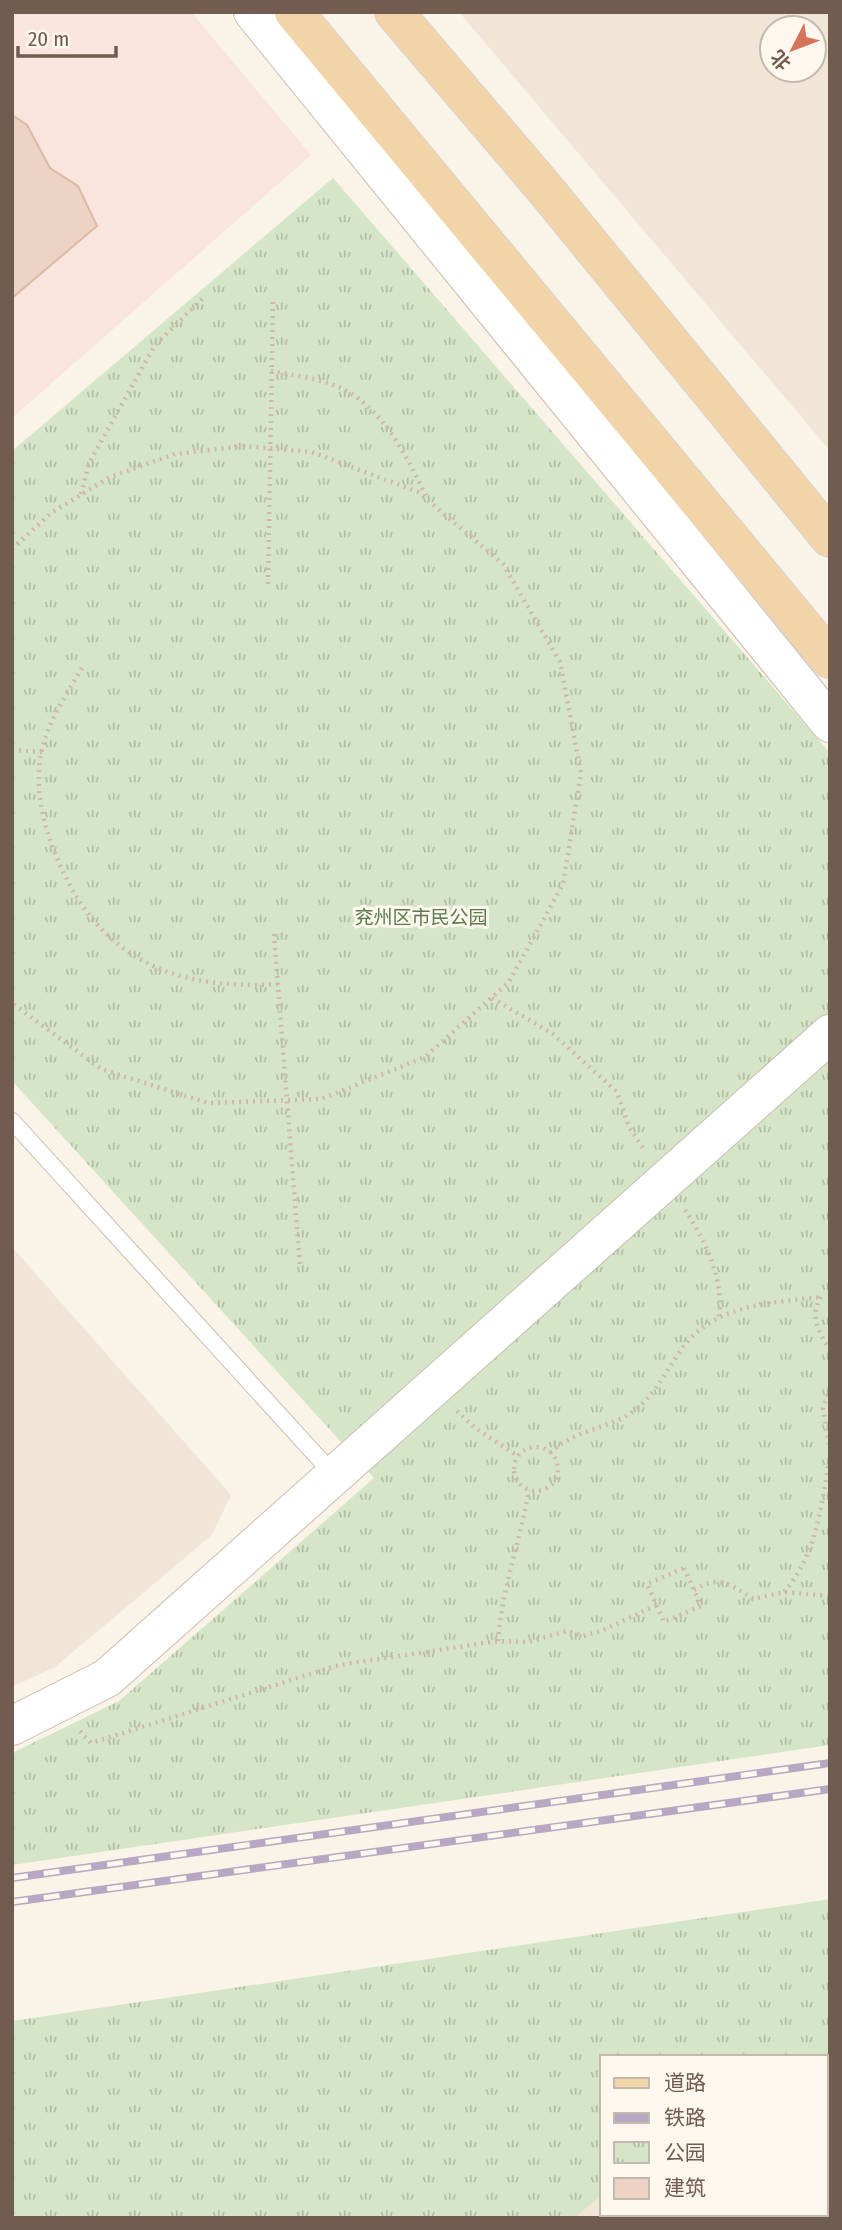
<svg xmlns="http://www.w3.org/2000/svg" width="842" height="2230" font-family="'Fira Sans Condensed','Noto Sans SC',sans-serif">
  <style>
    .residential { fill: #f1e5d8; fill-rule: evenodd }
    .commercial { fill: #f9e5dd }
    .park { fill: url(#park-tufts) }
    .building { fill: #edd3c3; stroke: #ddb9a5; stroke-width: 2 }
    .lines { fill: none; stroke-linecap: round; stroke-linejoin: round }
    .service-casing { stroke: #cbbbaf; stroke-width: 18 }
    .tertiary-casing { stroke: #cbbbaf; stroke-width: 40 }
    .primary-casing { stroke: #d8d1ce; stroke-width: 40 }
    .path { stroke: #d2b6a6; stroke-width: 4.5; stroke-dasharray: 2 5; stroke-linecap: butt }
    .service { stroke: #fff; stroke-width: 16 }
    .tertiary { stroke: #fff; stroke-width: 38 }
    .primary { stroke: #f1d5a8; stroke-width: 38 }
    .rail-casing { stroke: #b6a8c3; stroke-width: 8 }
    .rail { stroke: #fdf7ee; stroke-width: 5; stroke-dasharray: 16; stroke-linecap: butt }
    .labels { text-anchor: middle; dominant-baseline: central; stroke-width: 6; stroke-linejoin: round; paint-order: stroke }
    .park-label { font-size: 19px; fill: #5a7b4b; stroke: #fdf7ee }
  </style>
  <defs>
    <pattern id="park-tufts" width="24" height="20" patternUnits="userSpaceOnUse" patternTransform="scale(1.75)"><rect width="24" height="20" fill="#d5e6c8"/><path d="M3 7l-1-3M5 7V3M7 7l1-3M15 17l-1-3M17 17v-4M19 17l1-3" fill="none" stroke="#b1bda5"/></pattern>
  </defs>
  <rect width="100%" height="100%" fill="#faf3e8"/>
  <path class="residential" d="M459,12h371v438l-4,-4zM772,28h42v42h-42z
    M12,1247l219,248 -19,40 -157,132 -43,20z
    M602,2193v21h18l3,4h-48z"/>
  <path class="commercial" d="M12,12h179l120,143 -299,263z"/>
  <path class="park" d="M333,178l497,575v992l-818,120v-112l107,-52 255,-223 -362,-397v-630z
    M830,1899v319h-207l-3,-4h206v-157h-224v137l-27,24h-563v-197z"/>
  <path class="building" d="M12,115l15,10 23,43 28,18 19,40 -85,72z"/>
  <g class="lines">
    <g class="service-casing">
      <path id="service" d="M12,1121l322,354"/>
    </g>
    <g class="tertiary-casing">
      <path id="tertiary" d="M253,12l577,711
        M12,1726l95,-48 723,-644"/>
    </g>
    <g class="primary-casing">
      <path id="primary" d="M294,12l536,647
        M394,12l151,177 285,349"/>
    </g>
    <path class="path" d="M271,371c25,5 57,8 79,22 37,23 58,66 76,103
      M81,494l8,-31 66,-118 48,-47
      M12,549l39,-36 59,-36 65,-23 69,-8 68,6 106,40 85,72 57,98 21,111 -18,111 -54,98 -84,75 -104,42 -113,4 -107,-34 -89,-66
      M268,584l5,-282
      M82,668c-16,27 -35,55 -41,86 -6,32 1,65 12,94 40,107 115,143 225,136
      M12,750l30,2
      M274,934l26,333
      M492,998l61,36 64,58 12,35 16,24
      M685,1210c21,31 39,70 34,107
      M821,1297c-12,17 -2,37 9,52
      M830,1388l-7,20 7,42
      M457,1411l18,17 43,28
      M514 1469a22 22 0 1 1 44 0a22 22 0 1 1-44 0Z
      M550,1453c23,-23 55,-23 81,-40 24,-17 33,-39 50,-63 32,-46 89,-47 140,-53
      M684,1568l17,38 -37,16 -17,-38z
      M694,1590c26,-16 37,-5 59,9l31,-7 46,4
      M784,1592c33,-37 38,-90 46,-137
      M498,1641c4,-52 22,-100 31,-151
      M80,1731l11,12 248,-78 159,-24 30,1 39,-11 16,5 18,-5 56,-26"/>
    <use href="#service" class="service"/>
    <use href="#tertiary" class="tertiary"/>
    <use href="#primary" class="primary"/>
    <g class="rail-casing">
      <path id="rail" d="M12,1878l818,-115
        M12,1902l818,-113"/>
    </g>
    <use href="#rail" class="rail"/>
  </g>
  <g class="labels">
    <g class="park-label">
      <text x="421" y="917">兖州区市民公园</text>
    </g>
  </g>
  <rect width="842" height="2230" fill="none" stroke="#725b4f" stroke-width="28"/>
  <rect x="600" y="2055" width="228" height="161" fill="#fdf7ee" stroke="#c5b9ae" stroke-width="2"/>
  <rect x="614" y="2078" width="35" height="10" fill="#f1d5a8" stroke="#c5b9ae" stroke-width="2"/>
  <text x="664" y="2090" font-size="21" fill="#725b4f">道路</text>
  <rect x="614" y="2113" width="35" height="10" fill="#b6a8c3" stroke="#c5b9ae" stroke-width="2"/>
  <text x="664" y="2125" font-size="21" fill="#725b4f">铁路</text>
  <rect x="614" y="2142" width="35" height="21" fill="url(#park-tufts)" stroke="#c5b9ae" stroke-width="2"/>
  <text x="664" y="2160" font-size="21" fill="#725b4f">公园</text>
  <rect x="614" y="2178" width="35" height="21" fill="#edd3c3" stroke="#c5b9ae" stroke-width="2"/>
  <text x="664" y="2195" font-size="21" fill="#725b4f">建筑</text>
  <g transform="translate(793 49) rotate(228)"><circle r="33" fill="#fdf7ee" stroke="#c5b9ae" stroke-width="2"/>
  <path d="M0-5L12 26L0 18L-12 26Z" fill="#d6745b"/>
  <text y="-10" font-size="19" font-weight="bold" text-anchor="middle" fill="#725b4f">北</text>
  </g>
  <path d="M18 46v10h98v-10" fill="none" stroke="#725b4f" stroke-width="3.5"/>
  <text x="28" y="46" font-size="21" fill="#725b4f" stroke="#fdf7ee" stroke-width="5" paint-order="stroke">20 m</text>
</svg>
